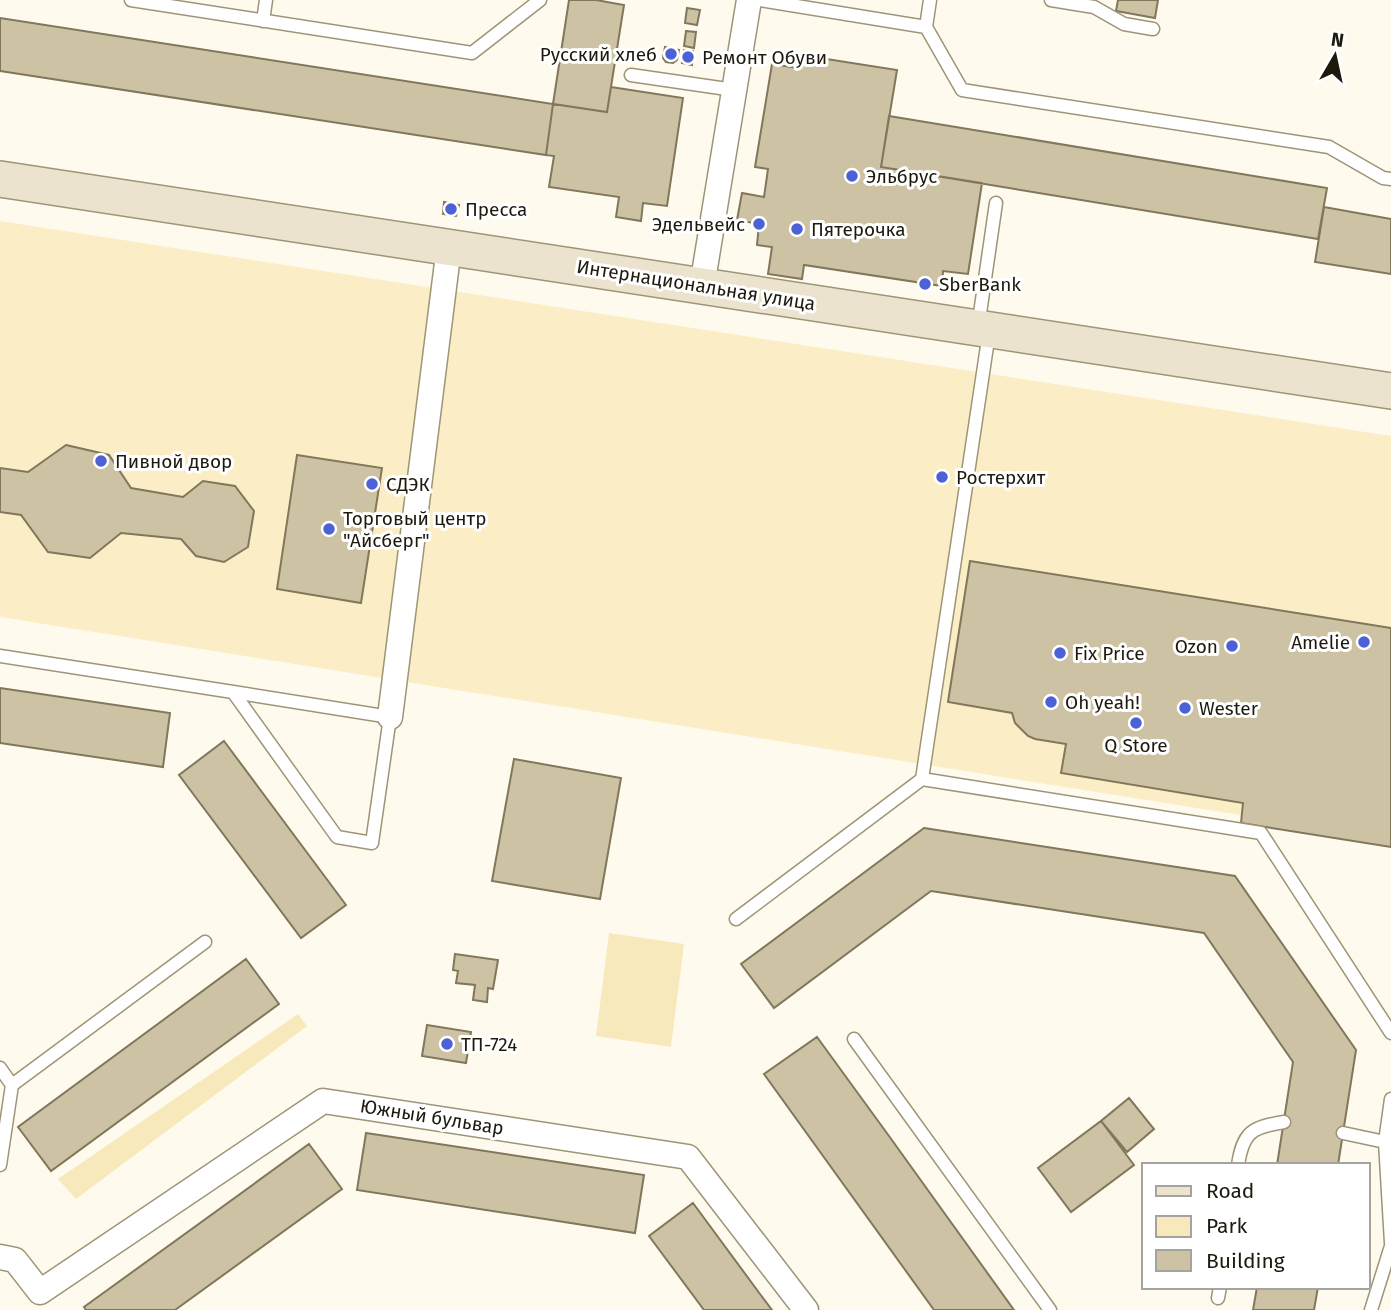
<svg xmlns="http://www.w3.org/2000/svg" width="1391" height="1310" font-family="'Fira Sans',sans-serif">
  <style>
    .built { fill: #fbeec6 }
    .green { fill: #f8e9bd }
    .building { fill: #cdc3a4; stroke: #81775a; stroke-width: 2 }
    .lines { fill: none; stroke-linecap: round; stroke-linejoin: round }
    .lane-casing { stroke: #9e9476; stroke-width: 15 }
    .street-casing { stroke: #9e9476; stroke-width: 27 }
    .secondary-casing { stroke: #9e9476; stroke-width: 38 }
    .lane { stroke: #fff; stroke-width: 12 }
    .street { stroke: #fff; stroke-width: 24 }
    .secondary { stroke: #ebe3cd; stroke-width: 35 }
    .poi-dot { fill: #4d61d6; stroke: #fff; stroke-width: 2.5 }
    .labels { text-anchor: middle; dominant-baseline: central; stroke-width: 6; stroke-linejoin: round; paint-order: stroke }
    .poi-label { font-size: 19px; fill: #1d190d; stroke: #fff; text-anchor: start }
    .street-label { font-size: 19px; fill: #1d190d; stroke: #fff }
  </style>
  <rect width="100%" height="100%" fill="#fffaee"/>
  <path class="built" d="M0,221l1391,215v403l-1391,-222z"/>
  <path class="green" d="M609,933l75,11 -13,103 -75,-11z
    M298,1014l9,12 -231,173 -18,-20z"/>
  <path class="building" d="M569,0h27l28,5 -17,107 -54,-8z
    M1118,0h40l-3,18 -39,-7z
    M687,8l13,2 -3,15 -12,-2z
    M0,18l553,86 -7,51 -546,-84z
    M686,31l10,1 -2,16 -10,-2z
    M665,47l14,3 -2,10 -4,3 -7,-1 -3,-4z
    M684,50l9,1 -1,14 -10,-2z
    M801,55l96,15 -16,97 101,16 -14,91 -25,-3 -1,15 -138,-21 -2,14 -34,-5 4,-27 -15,-2 2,-21 -22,-4 5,-27 22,4 4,-28 -13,-2 17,-103 27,4z
    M611,87l72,11 -16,108 -24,-3 -2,18 -25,-4 3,-20 -70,-10 5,-31 -8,-1 7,-51 54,8z
    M889,116l438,72 -9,51 -437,-72z
    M444,202l15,3 -3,11 -13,-2z
    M1324,207l67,12v55l-76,-12z
    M66,445l43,10 22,33 52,9 20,-16 32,5 19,25 -6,36 -24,15 -28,-6 -15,-17 -60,-6 -31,25 -42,-6 -27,-37 -21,-3v-44l28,4z
    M297,455l85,13 -21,135 -84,-14z
    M970,561l421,67v219l-150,-24 2,-20 -182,-30 5,-29 -31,-5 -7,-3 -13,-13 -3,-10 -64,-11z
    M0,688l170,25 -7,54 -163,-24z
    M224,741l122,164 -45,33 -122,-163z
    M514,759l107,19 -21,121 -108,-18z
    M924,828l311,48 121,174 -18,115h-61l16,-103 -89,-129 -273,-42 -157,117 -33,-44z
    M455,954l43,6 -5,29 -5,-1 -1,14 -14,-2 2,-15 -19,-2 2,-12 -5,-1z
    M246,959l33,45 -228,167 -33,-44z
    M427,1025l44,7 -5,31 -44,-7z
    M817,1037l72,99 125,174h-80l-170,-236z
    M1129,1098l25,31 -27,23 -26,-31z
    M1101,1121l33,44 -63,47 -33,-44z
    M366,1133l278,42 -9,58 -278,-43z
    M309,1144l33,45 -167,121h-89l-2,-3z
    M693,1203l67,91 12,16h-68l-55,-74z
    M1257,1287h61l-4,23h-61z"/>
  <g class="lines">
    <g class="lane-casing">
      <path id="lane" d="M131,0l341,53 68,-53
        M760,0l166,27
        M930,0l-4,27 36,63 367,57 54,31 8,1
        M1051,0l43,7 30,17 29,5
        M263,21l3,-21
        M631,75l103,15
        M978,327l18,-124
        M0,656l233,36 104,145 35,6 18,-126 -157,-25
        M922,779l67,-446
        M736,919l186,-140 339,54 130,200
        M854,1039l196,271
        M0,1068l12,17
        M1391,1099l-6,43 6,101
        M1343,1133l42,9
        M0,1165l12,-80 193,-143
        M1238,1165c5,-33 14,-38 46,-43
        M1218,1298l2,-11
        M1371,1310l20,-64"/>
    </g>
    <g class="street-casing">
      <path id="street" d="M702,286l47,-286
        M390,717l59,-470
        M0,1257l15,3 25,32 283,-191 365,56 118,153"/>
    </g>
    <g class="secondary-casing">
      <path id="secondary" d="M0,179l1391,212"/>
    </g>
    <use href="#lane" class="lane"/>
    <use href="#street" class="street"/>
    <use href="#secondary" class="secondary"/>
  </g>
  <g class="poi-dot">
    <circle cx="671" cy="54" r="7"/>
    <circle cx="688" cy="57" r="7"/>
    <circle cx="852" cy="176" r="7"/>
    <circle cx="451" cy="209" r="7"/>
    <circle cx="759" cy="224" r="7"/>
    <circle cx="797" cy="229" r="7"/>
    <circle cx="925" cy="284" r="7"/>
    <circle cx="101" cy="461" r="7"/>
    <circle cx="942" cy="477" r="7"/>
    <circle cx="372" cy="484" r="7"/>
    <circle cx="329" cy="529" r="7"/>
    <circle cx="1364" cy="642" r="7"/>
    <circle cx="1232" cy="646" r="7"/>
    <circle cx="1060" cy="653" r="7"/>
    <circle cx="1051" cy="702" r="7"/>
    <circle cx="1185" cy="708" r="7"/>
    <circle cx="1136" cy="723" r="7"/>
    <circle cx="447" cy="1044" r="7"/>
  </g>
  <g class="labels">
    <g class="poi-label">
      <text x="657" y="54" text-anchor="end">Русский хлеб</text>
      <text x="702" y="57">Ремонт Обуви</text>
      <text x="866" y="176">Эльбрус</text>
      <text x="465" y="209">Пресса</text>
      <text x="745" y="224" text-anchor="end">Эдельвейс</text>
      <text x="811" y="229">Пятерочка</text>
      <text x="939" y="284">SberBank</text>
      <text x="115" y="461">Пивной двор</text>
      <text x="956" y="477">Ростерхит</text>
      <text x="386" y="484">СДЭК</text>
      <text x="343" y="518">Торговый центр<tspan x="343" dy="22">"Айсберг"</tspan></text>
      <text x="1350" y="642" text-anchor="end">Amelie</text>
      <text x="1218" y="646" text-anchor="end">Ozon</text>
      <text x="1074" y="653">Fix Price</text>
      <text x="1065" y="702">Oh yeah!</text>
      <text x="1199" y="708">Wester</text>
      <text x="1136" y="745" text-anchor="middle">Q Store</text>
      <text x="461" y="1044">ТП-724</text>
    </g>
    <g class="street-label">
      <text transform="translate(696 285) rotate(9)">Интернациональная улица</text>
      <text transform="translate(432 1117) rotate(9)">Южный бульвар</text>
    </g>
  </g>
  <rect x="1142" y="1163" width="228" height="126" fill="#ffffff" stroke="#a5a39e" stroke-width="2"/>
  <rect x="1156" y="1186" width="35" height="10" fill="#ebe3cd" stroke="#a5a39e" stroke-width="2"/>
  <text x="1206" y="1198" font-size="21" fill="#1d190d">Road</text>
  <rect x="1156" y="1216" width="35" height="21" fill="#f8e9bd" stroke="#a5a39e" stroke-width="2"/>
  <text x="1206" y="1233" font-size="21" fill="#1d190d">Park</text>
  <rect x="1156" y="1250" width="35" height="21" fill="#cdc3a4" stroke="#a5a39e" stroke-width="2"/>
  <text x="1206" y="1268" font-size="21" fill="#1d190d">Building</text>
  <g transform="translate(1335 56) rotate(9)" stroke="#ffffff" stroke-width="5" paint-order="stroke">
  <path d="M0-5L12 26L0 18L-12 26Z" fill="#1d190d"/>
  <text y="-10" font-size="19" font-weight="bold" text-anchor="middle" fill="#1d190d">N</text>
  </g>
</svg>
